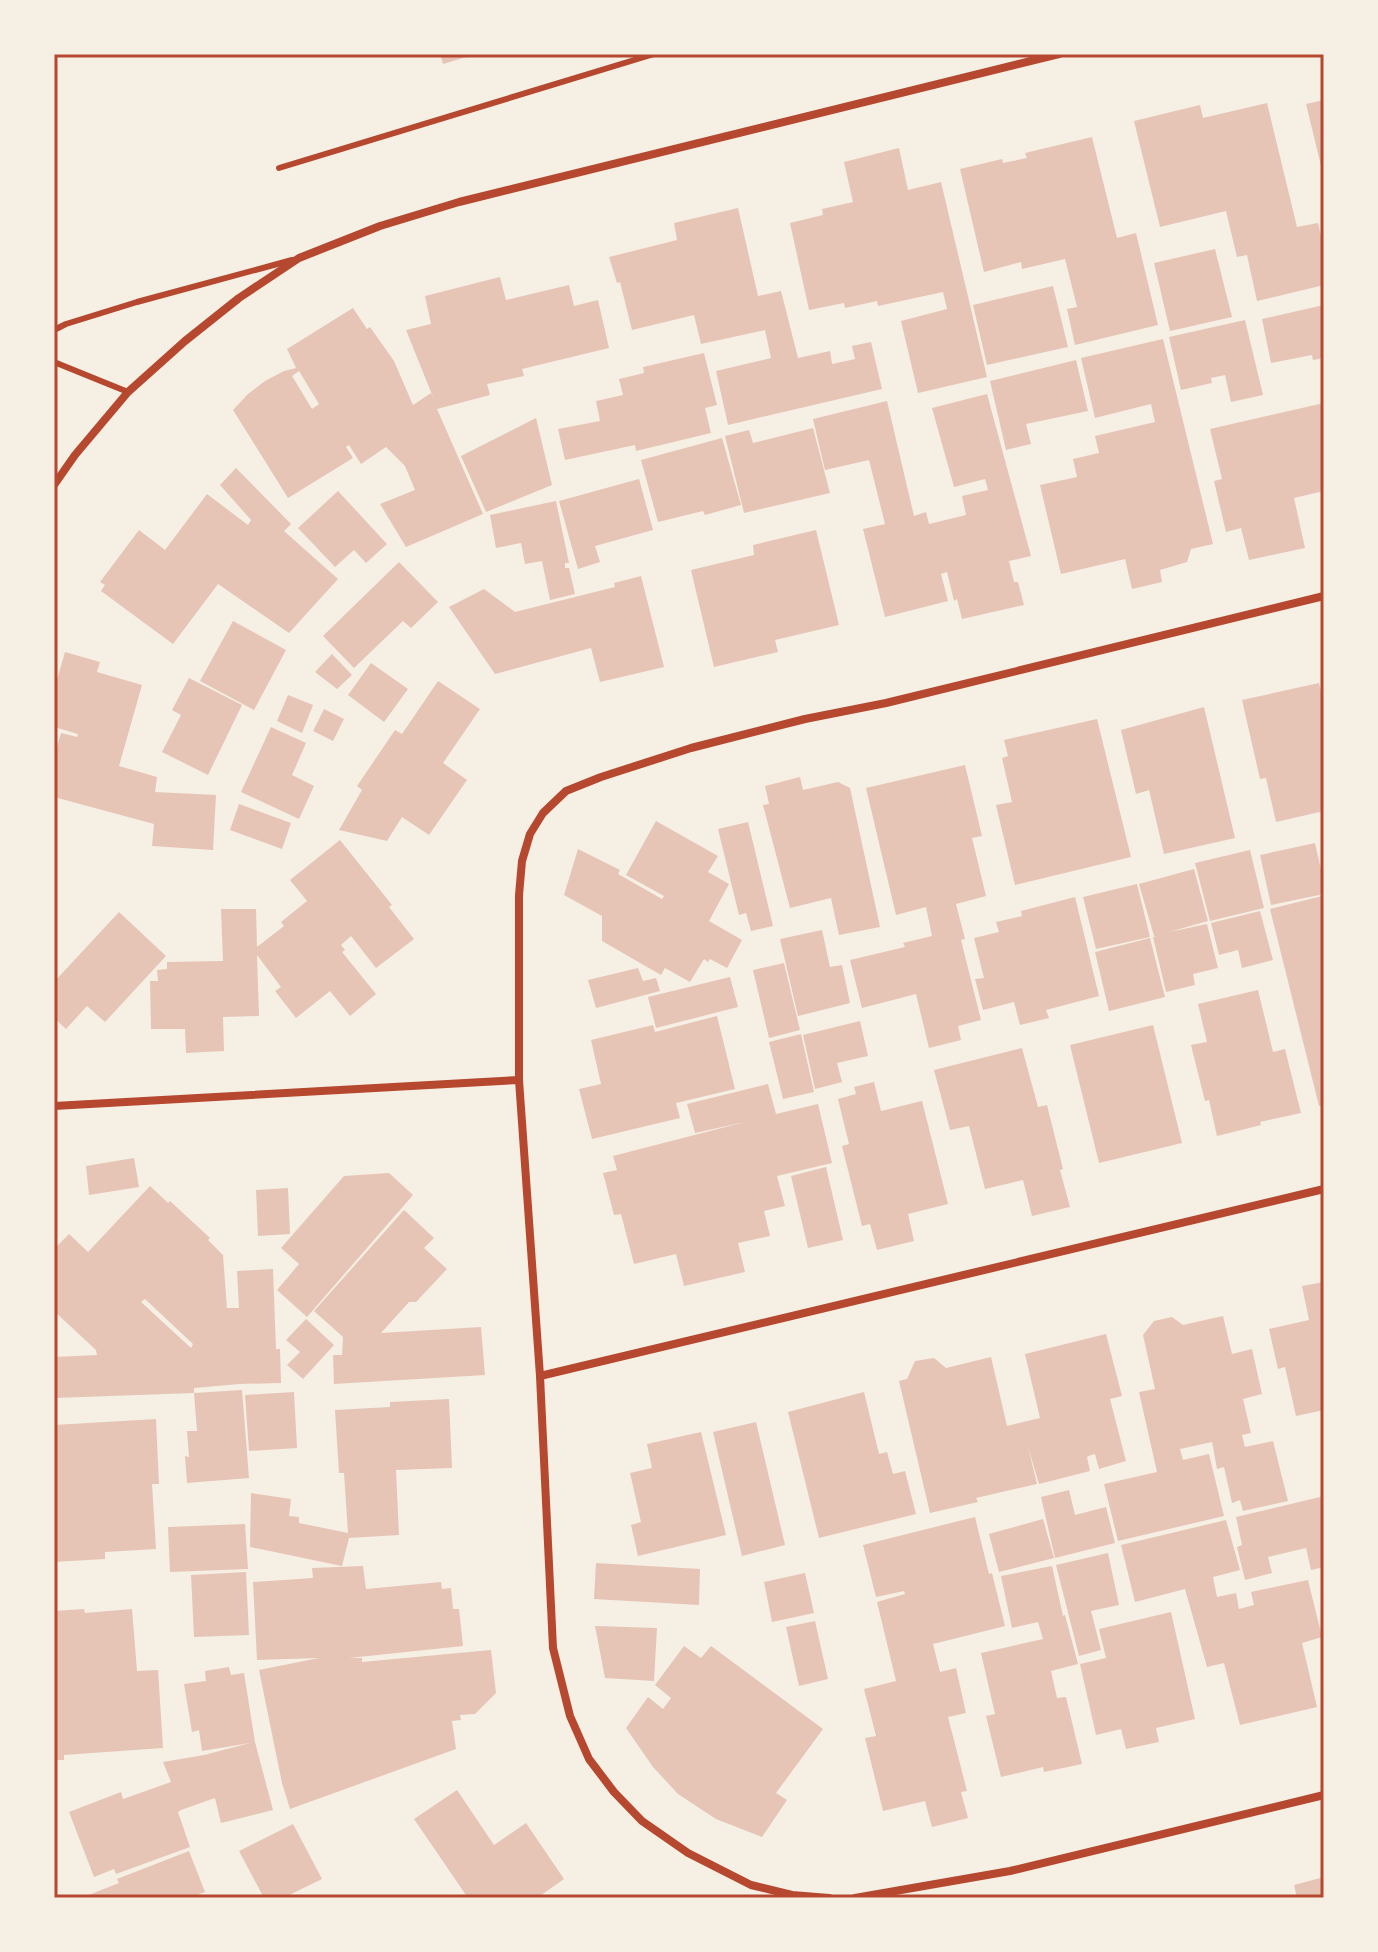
<svg xmlns="http://www.w3.org/2000/svg" width="1378" height="1952" font-family="'Nunito Sans',sans-serif">
  <style>
    .building { fill: #e6c5b7; fill-rule: evenodd }
    .lines { fill: none; stroke-linecap: round; stroke-linejoin: round }
    .service { stroke: #b5482f; stroke-width: 6 }
    .minor { stroke: #b5482f; stroke-width: 8 }
    .neatline { fill: none; stroke: #b5482f; stroke-width: 3 }
  </style>
  <rect width="100%" height="100%" fill="#f6efe4"/>
  <path class="building" d="M440,54h33v1l-30,9z
    M1324,100v74h-1l-17,-70z
    M1267,103l30,124 21,-4 6,26v36l-67,16 -10,-46 -10,2 -11,-46 -66,16 -26,-106 66,-16 3,13z
    M1092,137l25,101 19,-5 22,92 -83,20 -8,-36 10,-2 -12,-48 -43,10 -1,-7 -37,10 -24,-103 42,-10 1,4 24,-5 -2,-5z
    M899,148l9,42 33,-8 46,195 -69,16 -17,-72 46,-12 -4,-17 -65,14 -1,-5 -32,7 -1,-5 -35,7 -19,-87 33,-8 -1,-6 31,-7 -9,-40z
    M738,208l20,88 23,-5 17,67 32,-7 2,13 23,-5 -3,-13 19,-4 11,47 -154,36 -12,-54 55,-13 -6,-28 -64,14 -7,-29 -62,15 -12,-48 -3,1 -8,-26 68,-17 -3,-17z
    M1215,249l17,68 -62,14 -16,-68z
    M500,277l6,23 63,-15 5,21 24,-6 11,48 -87,21 2,7 -37,8 3,11 -53,14 46,105 -77,33 -26,-43 35,-14 -10,-24 -19,-19 -25,17 -12,-19 -3,2 7,11 -65,40 -55,-88 15,-16 17,-13 19,-10 12,-3 -9,-19 66,-41 14,21 3,-2 24,34 19,44 18,-12 4,9 -29,-72 25,-6 -6,-28zM299,371l20,33 -7,5 -20,-33z
    M1053,286l15,61 -81,18 -14,-60z
    M1324,305v53l-11,2 -1,-5 -41,8 -9,-44z
    M1245,320l18,75 -32,7 -6,-27 -14,3 1,5 -31,7 -12,-53z
    M1163,339l50,205 -22,5 -4,13 -27,8 2,12 -30,7 -7,-30 -64,15 -21,-89 37,-8 -4,-18 26,-6 -4,-17 60,-14 -4,-18 -56,14 -14,-60z
    M704,353l13,52 -12,3 6,25 -75,18 -1,-6 -70,15 -7,-31 42,-8 -4,-20 27,-6 -4,-16 25,-6 -1,-6z
    M1076,360l12,51 -62,13 5,20 -25,6 -16,-69z
    M987,394l44,162 -22,5 5,21h4l6,23 -62,14 -5,-20 -3,2 -7,-29 -6,2 7,27 -63,16 -22,-88 22,-5 -16,-64 -44,10 -12,-51 74,-18 27,115 12,-4 3,12 37,-9 -4,-19 26,-6 -3,-11 -31,8 -22,-79z
    M1324,403v88l-30,7 11,50 -56,12 -8,-32 -15,4 -12,-51 8,-2 -12,-50z
    M536,418l16,67 -66,27 -25,-56z
    M813,428l17,65 -86,20 -19,-77 24,-6 4,13z
    M722,438l19,67 -36,10 -2,-4 -45,11 -17,-62z
    M236,468l55,56 -7,7 54,48 -49,54 -71,-49 -45,60 -72,-53 4,-6 -5,-3 39,-52 26,20 42,-56 41,31 3,-5 -31,-35z
    M639,479l14,51 -58,16 5,16 -22,7 -19,-68z
    M338,491l49,53 -21,19 -12,-13 -19,17 -37,-39z
    M556,501l13,62h-4v5h4l6,26 -25,6 -8,-39 -17,3 -4,-21 -25,5 -6,-33z
    M816,530l23,95 -64,15 3,12 -64,15 -23,-97 63,-15 -1,-10z
    M399,562l39,40 -27,26 -8,-7 -49,47 -31,-32z
    M641,576l23,91 -64,15 -9,-34 -96,26 -46,-67 35,-18 31,23 100,-25 -1,-4z
    M233,621l53,29 -32,60 -54,-29z
    M65,652l35,10 -3,10 45,13 -23,81 38,11 -2,15 61,3 -3,55 -61,-4 2,-22 -100,-27v-40l7,-24 16,4 1,-3 -24,-7v-37z
    M332,654l20,21 -15,14 -22,-17z
    M371,663l37,26 -24,33 -36,-27z
    M189,678l53,27 -34,70 -46,-23 19,-37 -9,-5z
    M438,681l42,28 -37,54 24,17 -38,55 -27,-18 -15,24 -48,-11 23,-40 -5,-4 38,-56 7,4z
    M1319,683l5,20v108l-48,11 -10,-44 -6,1 -18,-79z
    M288,695l25,10 -11,28 -25,-12z
    M1204,707l31,131 -71,16 -15,-64 -13,4 -15,-64z
    M324,709l20,10 -11,22 -20,-10z
    M1097,719l34,138 -116,28 -19,-80 16,-3 -10,-44 6,-2 -4,-16z
    M271,727l35,16 -14,32 22,11 -15,33 -58,-27z
    M965,765l17,71 -10,2 14,58 -30,8 9,35 -4,1 20,80 -23,6 3,14 -32,8 -13,-54 -54,14 -12,-48 55,-13 -2,-4 29,-7 -6,-29 -30,8 -30,-127z
    M800,777l3,13 35,-8 12,6 30,139 -41,8 -8,-37 -41,10 -27,-103 6,-1 -4,-18z
    M239,804l52,19 -9,26 -52,-19z
    M656,821l62,35 -10,16 21,12 -20,37 33,19 -15,28 -17,-9 -2,3 -4,-3 -14,23 -25,-14 -4,7 -59,-34v-25l-38,-21 14,-46 42,21 -2,4 44,25 2,-3 -38,-21z
    M748,822l25,104 -22,5 -5,-18 -7,2 -21,-86z
    M340,840l52,65 -3,2 25,32 -38,29 -25,-32 -10,9 4,5 -3,2 34,42 -26,22 -20,-25 -34,27 -21,-27 6,-4 -24,-32 2,61 -36,1 1,34 -38,2 -1,-24h-34l-1,-48h8l-1,-11 10,-1v-7l56,-1 -2,-52h35l1,38 27,-21 -3,-4 26,-21 -17,-21z
    M1315,843l9,40v11l-53,11 -11,-50z
    M1250,850l14,58 -54,13 -15,-58z
    M1194,869l14,52 -39,11 38,-8 11,44 -25,6 2,11 -29,7 -13,-55 3,-1h-2l-15,-52z
    M1137,884l13,53 -54,12 -13,-52z
    M1322,896l2,7v202l-5,1 -49,-197z
    M1075,897l24,99 -53,14 3,8 -29,7 -6,-23 -31,8 -8,-31 9,-1 -10,-40 25,-6 -3,-10 26,-6 -1,-5z
    M1260,911l13,49 -31,8 -4,-18 -19,5 -8,-32z
    M119,912l47,44 -61,66 -18,-16 -21,23 -12,-11v-36z
    M822,930l8,37 12,-2 8,38 -52,13 -18,-77z
    M1150,938l15,59 -56,14 -14,-59z
    M784,963l16,67 -31,8 -16,-68z
    M638,968l5,13 13,-3 4,13 -64,17 -8,-28z
    M730,977l8,30 -82,21 -8,-31z
    M1258,990l15,62 12,-3 16,64 -41,9 1,3 -44,11 -8,-36 -4,1 -14,-56 16,-3 -9,-38z
    M717,1016l18,73 -59,14 4,15 -88,21 -13,-50 22,-5 -10,-44 62,-15 2,7z
    M860,1021l8,35 -31,7 5,19 -27,7 -12,-54z
    M1153,1025l29,118 -83,20 -29,-118z
    M801,1034l13,58 -31,7 -14,-57z
    M1022,1048l16,59 9,-2 16,64 -3,1 10,37 -38,9 -9,-36 -38,9 -16,-63 -19,4 -16,-60z
    M874,1082l7,29 41,-10 26,103 -40,10 6,27 -37,9 -7,-26 -8,2 -20,-80 7,-2 -11,-45 18,-5 -2,-7z
    M768,1084l8,30 42,-10 14,59 -55,13 8,30 -21,5 6,25 -32,7 7,29 -61,14 -8,-32 -42,10 -13,-50 -7,1 -11,-42 14,-3 -4,-14 132,-34 -50,11 -8,-29z
    M134,1158l5,29 -50,8 -3,-29z
    M826,1167l17,73 -35,8 -17,-72z
    M389,1173l24,22 -106,122 -30,-27 22,-26 -18,-16 63,-72z
    M150,1186l18,17 2,-2 40,37 -2,2 15,15 4,53h12l-2,-37 36,-2 3,80h4l1,34 -41,1 -46,4v5l-140,5v-41l43,-2 -1,-5 -42,-39v-62l15,-15 19,18zM145,1299l48,45 -2,4 -50,-46z
    M288,1188l2,46 -32,2 -2,-46z
    M404,1210l30,28 -10,10 23,21 -31,33h-7l-28,31 100,-6 4,48 -151,9 -1,-29h9l1,-18 -29,-26z
    M1324,1282v128l-28,6 -11,-49 -7,2 -9,-40 40,-9 -7,-34z
    M1223,1316l9,38 20,-5 10,45 -19,5 8,34 -9,2 3,12 28,-6 15,60 -45,10 -3,-11 -8,3 -8,-36 -7,2 -5,-27 -32,7 3,11 26,-6 15,62 -106,25 -14,-57 53,-12 -18,-80 16,-3 -12,-54 11,-14 18,-4 11,8z
    M306,1319l28,26 -31,34 -16,-14 13,-13 -14,-12z
    M1106,1334l16,62 -12,3 16,62 -27,8 -4,-15 -4,1 -4,2 3,14 -51,13 -11,-37 9,37 -61,14 2,4 -48,11 -31,-132 8,-2 8,-18 19,-3 12,10 45,-11 16,69 33,-8 -15,-64z
    M242,1390l7,88 -62,5 -2,-27 4,1 -2,-26h10l-3,-38z
    M294,1392l3,56 -48,3 -4,-56z
    M864,1392l15,62 8,-2 6,22 12,-3 11,43 -97,24 -31,-126z
    M449,1399l3,69 -56,2 3,65 -50,3 -7,28 -92,-19 1,-54 40,6 -2,17 10,1v6l49,10 -4,-60h-5l-4,-63 55,-3v-5z
    M156,1419l3,65h-7l4,65 -51,3v7l-51,3v-137z
    M756,1422l29,123 -43,11 -29,-124z
    M701,1432l25,103 -88,21 -7,-31 10,-3 -11,-49 22,-5 -5,-24z
    M1069,1490l6,25 31,-8 9,36 -60,15 -14,-61z
    M1324,1496v71l-13,3 -5,-22 -38,9 4,16 -27,7 -8,-33 5,-2 -6,-28z
    M975,1517l14,57 3,-1 13,53 -72,18 7,28 16,-4 10,45 -18,4 19,74 -6,1 7,26 -36,9 -7,-26 -42,10 -18,-73 11,-2 -12,-47 32,-8 -19,-79 28,-8 -1,-3 -28,6 -13,-52z
    M1043,1519l11,39 -55,14 -10,-38z
    M1226,1520l14,50 -27,7 4,20 19,-4 3,16 15,-4 -3,-13 57,-12 14,57 -20,6 15,64 -77,18 -16,-62 -17,4 -22,-78 -50,13 -14,-57z
    M245,1524l3,45 -78,3 -2,-45z
    M1108,1553l11,52 -28,6 10,39 -22,6 -23,-91z
    M596,1563l104,6 -1,36 -105,-6z
    M363,1566l3,23 75,-7 1,7 9,-1 2,21h6l4,37 -114,12h13v4l129,-12 5,43 -21,21 -15,1 1,5 -9,1 4,28 -166,60 -8,-26 -23,-113 60,-12 -62,2 -4,-78 60,-4 -1,-10z
    M1052,1566l11,50 2,-1 13,49 -27,7 6,27 9,-1 16,67 -38,8 -1,-5 -42,10 -15,-61 9,-2 -14,-61 62,-14 -5,-17 -26,6 -11,-52z
    M246,1572l3,63 -55,2 -3,-62z
    M805,1573l9,40 -42,9 -8,-40z
    M84,1609l1,4 47,-4 5,62 21,-1 5,78 -99,7v5h-10v-149z
    M1171,1612l24,107 -39,9 3,14 -33,7 -5,-20 -25,6 -16,-71 26,-6 -7,-29z
    M815,1621l13,58 -29,7 -13,-59z
    M595,1626l62,2 -3,53 -49,-3z
    M684,1646l17,12 10,-12 112,83 -47,64 11,7 -25,37 -46,-18 -38,-25 -25,-27 -27,-39 22,-31 15,12 8,-11 -16,-13z
    M229,1667l2,8 13,-2 11,69 18,68 -52,13 -6,-25 -34,12 -3,2 12,35 -74,27 -2,-5 -20,8 -25,-65 52,-20 2,7 48,-17 -8,-20 41,-7 46,-12 -48,8 -3,-21 -7,2 -8,-48 22,-3 -1,-10z
    M457,1790l37,55 32,-22 38,56 -27,19h-69l-54,-79z
    M293,1824l29,55 -39,19h-19l-25,-47z
    M189,1851l16,41 -6,2 2,4h-120l38,-15 -2,-4z
    M1324,1877v21h-27l-3,-13z"/>
  <g class="lines">
    <path class="service" d="M279,168l375,-114
      M54,330l12,-6 71,-22 155,-42
      M54,362l74,30"/>
    <path class="minor" d="M54,485l21,-30 53,-63 57,-51 54,-43 60,-40 81,-32 79,-24 600,-148
      M54,1106l465,-26
      M540,1376l784,-187
      M829,1898l-37,-3 -41,-10 -63,-32 -46,-32 -28,-29 -25,-33 -19,-43 -17,-68 -13,-272 -21,-296v-185l3,-34 8,-27 13,-21 23,-22 35,-14 90,-29 114,-29 81,-16 438,-107
      M855,1898l155,-27 314,-76"/>
  </g>
  <rect width="1378" height="1952" fill="none" stroke="#f6efe4" stroke-width="112"/>
  <rect x="56" y="56" width="1266" height="1840" class="neatline"/>
</svg>
